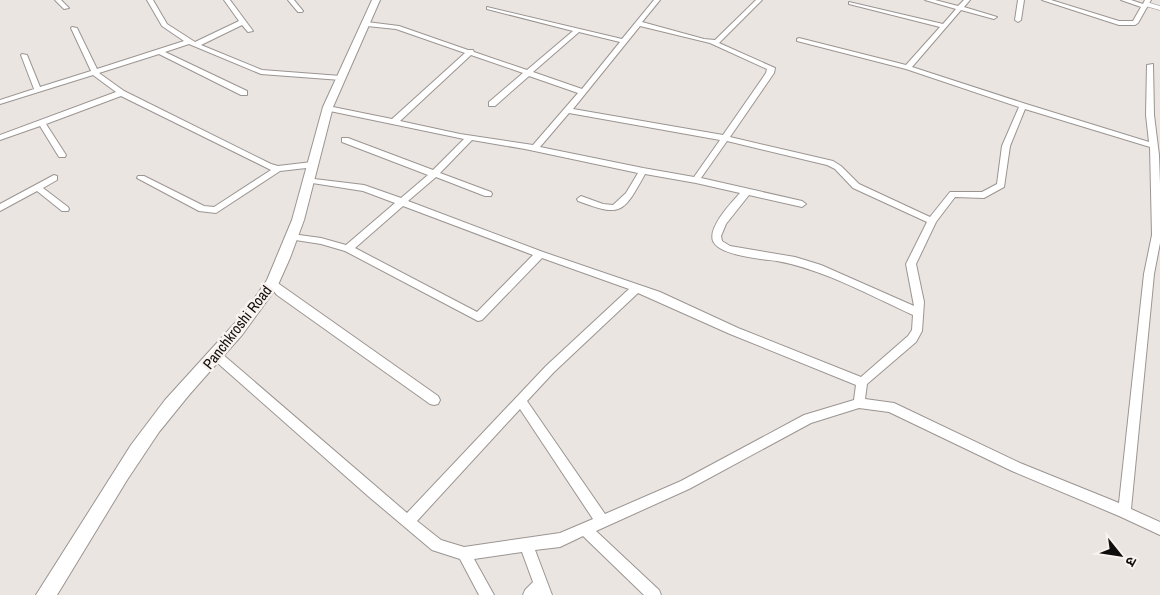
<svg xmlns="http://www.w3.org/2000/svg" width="1160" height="595" font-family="'Archivo Narrow','Noto Sans Devanagari',sans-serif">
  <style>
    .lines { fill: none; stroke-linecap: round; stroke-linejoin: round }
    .service-casing { stroke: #9b9592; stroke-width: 5 }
    .minor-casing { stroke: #9b9592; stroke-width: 2 }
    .tertiary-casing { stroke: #9b9592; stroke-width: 2 }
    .service { stroke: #fff; stroke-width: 4 }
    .minor { fill: #fff; fill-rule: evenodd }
    .tertiary { fill: #fff; fill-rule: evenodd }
    .labels { text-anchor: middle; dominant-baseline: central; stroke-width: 5; stroke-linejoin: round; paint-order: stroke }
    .street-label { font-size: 15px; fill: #100e0d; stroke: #f9f2ef }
  </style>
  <rect width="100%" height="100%" fill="#ebe5e2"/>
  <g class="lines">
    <g class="service-casing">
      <path id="service" d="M1146,4l14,4"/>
    </g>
    <g class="minor-casing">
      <path id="minor" d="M55,0h6l8,8 -5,1z
        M147,0h6l14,24 28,18 44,-21 -15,-21h6l23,31 -5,1 -6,-7 -41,20 61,25 79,6 4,2 -4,2 -80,-6 -72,-30 -24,8 82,39v4h-6l-82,-41 -60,19 25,18 147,73 7,2 34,-4 3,1v4l-35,4 -64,42 -17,-2 -62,-33 1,-2h6l60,30 10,1 57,-37 -150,-74 -75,28 20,31 -1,2h-6l-19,-31 -40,14v-5l116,-43 -23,-17 -93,29v-4l34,-11 -13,-34 1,-1 5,1 13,32 51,-16 -20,-43 1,-1 5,1 20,41 87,-28 -22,-15z
        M288,0h6l9,11 -1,1h-4z
        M654,0h6l-18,22 62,17 11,1 41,-40h6l-43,43 56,25 -1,5 -44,64 103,24 8,5 18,18 71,33 20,-25h32l15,-8 5,-38 17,-39 -113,-38 -109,-28v-2l2,-1 107,27 34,-38 -91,-23v-2l94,22 13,-15 -31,-9h10l23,6 6,-6h6l-6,7 33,10 -3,2 -33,-9 -49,57 114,37 123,38 -3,-27 1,-50 6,-1 1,51 5,40 1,29v59l-6,31 -23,235 29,13v13l-41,-19 -107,-45 -123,-59 -30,-4 -48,15 -122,66 -93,42 63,59 2,5h-17l-61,-59 -23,11 -25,3 17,45h-29l2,-5 8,-8 -11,-30 -48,7 20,36h-15l-19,-36 -28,-9 -64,-54 -155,-137 -1,-3 1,-3 4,-1 4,1 186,160 139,-147 83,-77 -87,-31 -60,62 -4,1 -133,-70 -24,-7 -32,-5 -2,-2 5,-3 29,4 25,7 49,-42 -32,-12 -57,-9v-4l58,7 37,13 27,-23 -86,-33v-4h6l85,32 31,-31 -139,-29v-4h3l64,13 73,-66 -69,-24 -29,-3 -3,-2 3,-2 32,4 69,24h5l1,2 53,18 46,-39 -86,-22v-2l135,32zM640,26l70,17 57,26 -1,4 -43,62 -150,-26zM579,32l41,10 -38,47 -49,-17zM471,55l52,18 -34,29v4h6l34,-30 49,17 -45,52 -73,-11 -60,-13zM1025,109l125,38 2,88 -8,39 -25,229 -99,-40 -126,-60 -29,-4 2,-15 49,-42 6,-11 2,-29 -8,-38 20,-42 19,-25 29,1 20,-11 6,-41zM569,113l151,27 -26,37 -51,-9 -103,-21zM472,140l53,9 113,24 -12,20 -13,12 -10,-1 -22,-8 -4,3 1,2c43,16 45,13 67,-27l51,9 44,10c-9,10 -32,34 -27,48 6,15 50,18 64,20 48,9 92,34 136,54l-1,15 -4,6 -47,41 -123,-49 -78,-36 -117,-40 -135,-51 28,-24 49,19h6l1,-2 -1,-2 -51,-19zM727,141l100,24 8,4 18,19 74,34 -21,42 8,42 -93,-41 -26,-8 -65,-11 -8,-5 -1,-5 5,-12 23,-29 53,12 4,-3 -4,-3 -101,-23zM403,206l130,49 -56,57 -122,-64zM638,293l92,41 126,51 -2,15 -50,15 -123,66 -76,33 -78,-113 27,-29zM520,409l73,110 -33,14 -96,14 -23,-7 -24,-19z
        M1018,0h6l-3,20 -3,2 -3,-2z
        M1042,0h9l68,21h14l8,-14 -20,-7h10l12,4 2,-4h6l-13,23 -3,2h-16z
        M54,175l3,1v4l-14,8 25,19 1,2 -1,2h-6l-25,-20 -37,20v-7z
        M272,279l166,117 2,4 -2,4 -4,1 -4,-1 -153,-109 -10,-12z"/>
    </g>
    <g class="tertiary-casing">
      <path id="tertiary" d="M372,0h8l-47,107 -29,113 -14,38 -13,29 -35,48 -53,60 -30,37 -32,48 -70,115h-21l95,-150 34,-45 80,-88 22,-32 25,-60 31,-113z"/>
    </g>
    <use href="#service" class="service"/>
    <use href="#minor" class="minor"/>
    <use href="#tertiary" class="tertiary"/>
  </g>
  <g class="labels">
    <g class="street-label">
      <text transform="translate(237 327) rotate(-52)">Panchkroshi Road</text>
    </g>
  </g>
  <g transform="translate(1120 555) rotate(120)" stroke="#f9f2ef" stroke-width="4" paint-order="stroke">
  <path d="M0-4L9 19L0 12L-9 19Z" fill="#100e0d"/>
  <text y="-8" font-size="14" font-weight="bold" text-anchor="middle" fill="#100e0d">उ</text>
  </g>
</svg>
